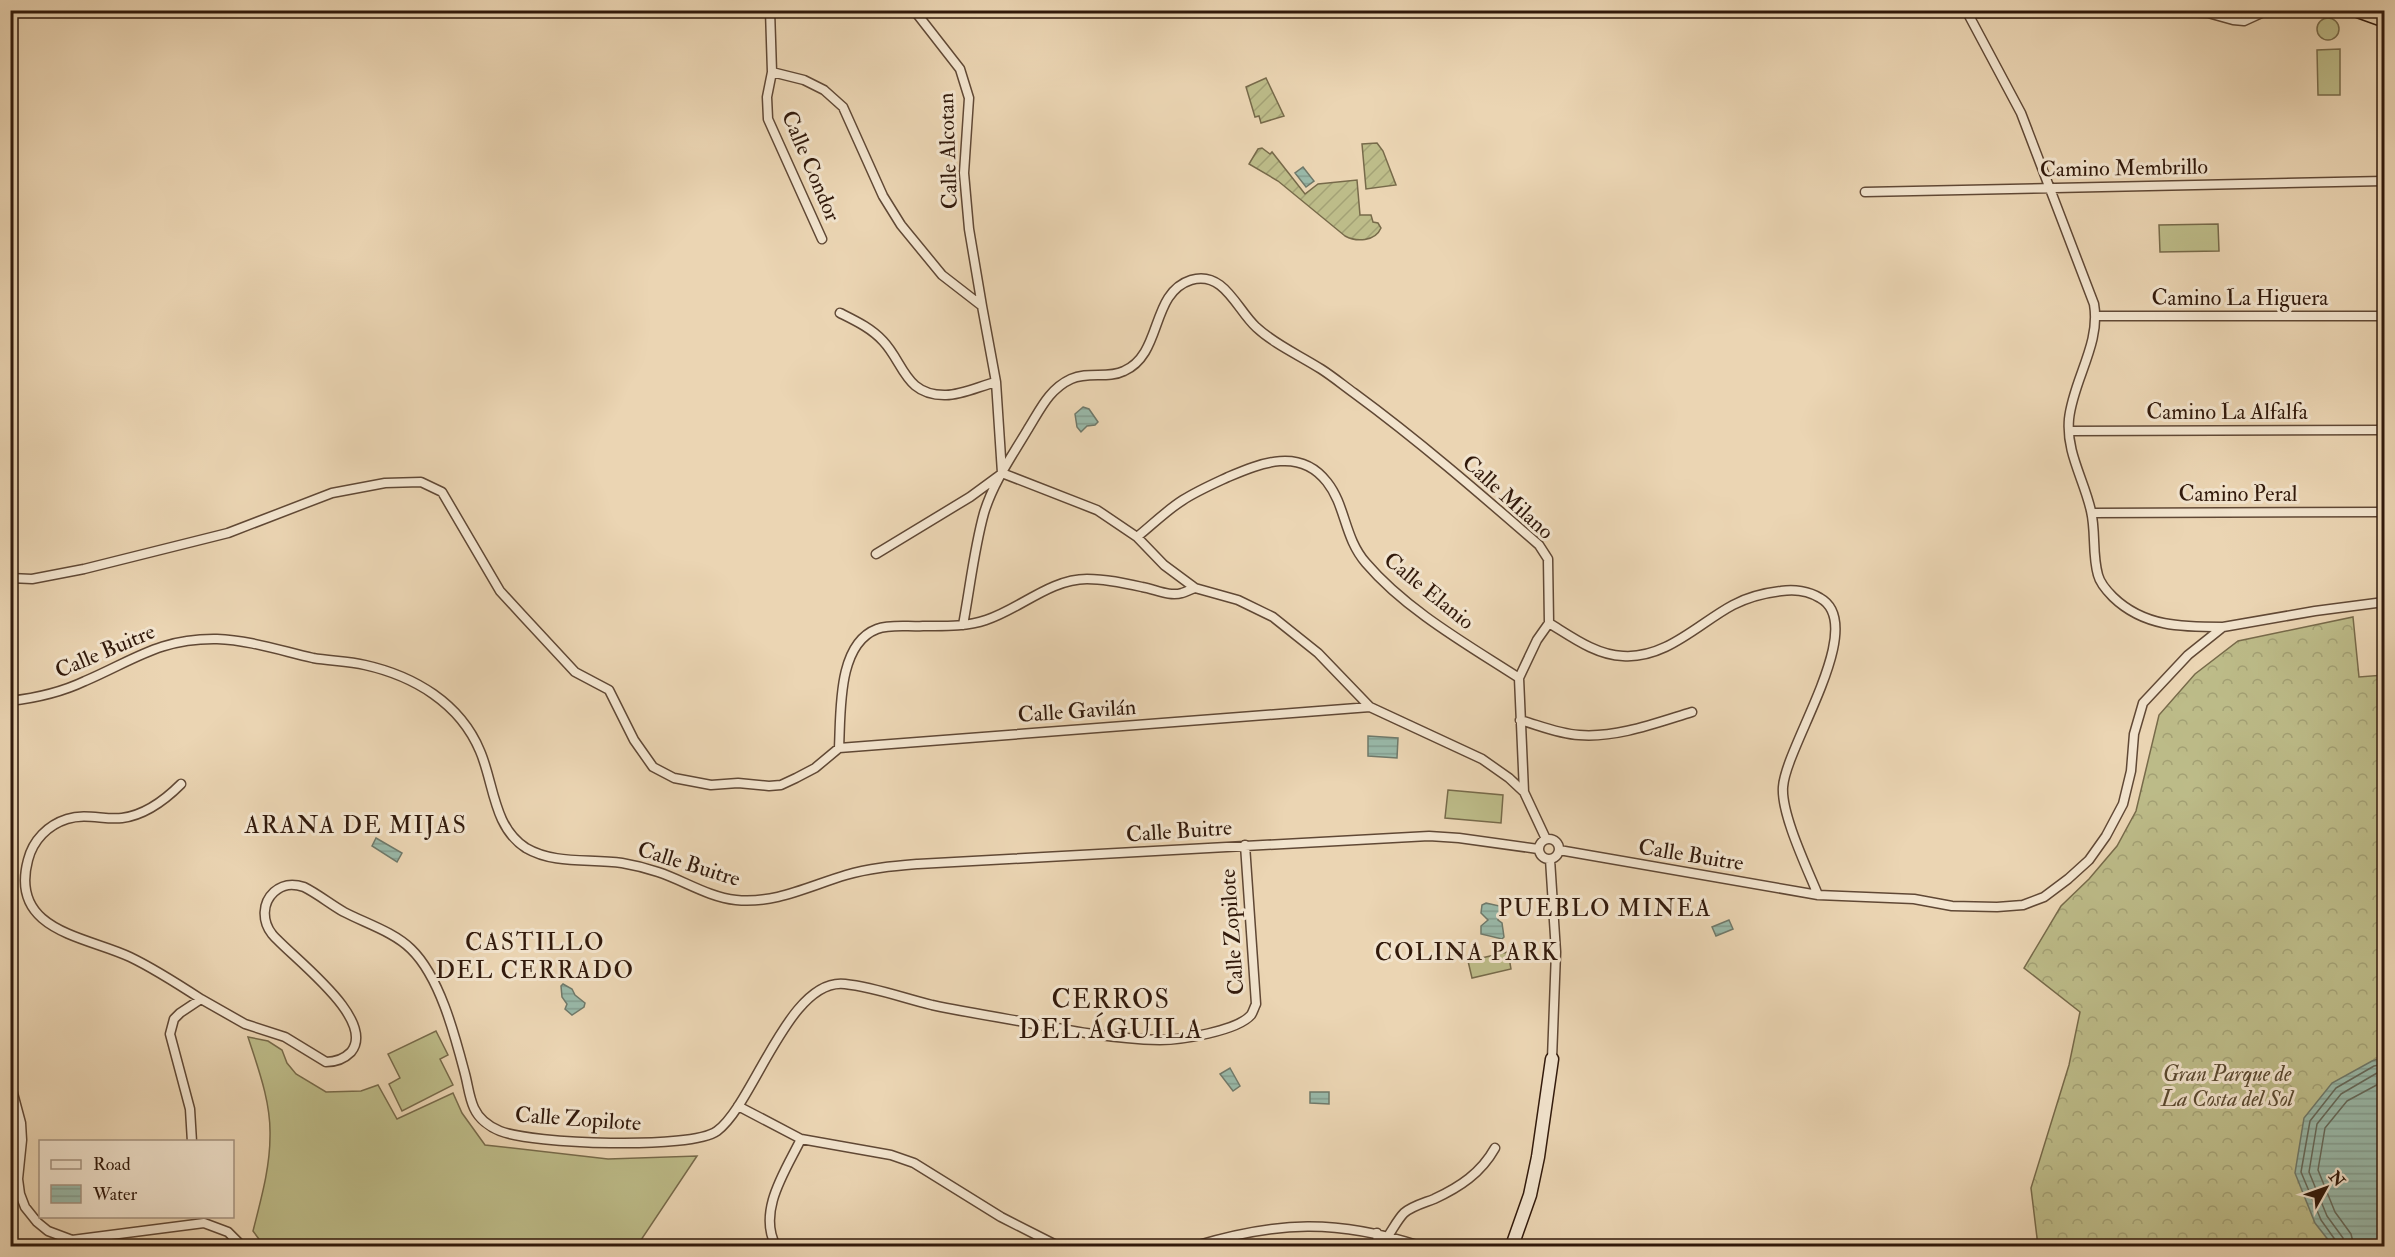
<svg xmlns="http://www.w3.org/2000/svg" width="2395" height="1257" font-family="'IM FELL Double Pica',serif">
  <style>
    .grass { fill: #bdbc89; stroke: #776a4a; stroke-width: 1.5 }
    .forest { fill: url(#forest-crowns); stroke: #776a4a; stroke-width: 1.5 }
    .garden { fill: url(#garden-furrows); stroke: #776a4a; stroke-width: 1.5 }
    .water { fill: url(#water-rules); stroke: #6f796a; stroke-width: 1.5 }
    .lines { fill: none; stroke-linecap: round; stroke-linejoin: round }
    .shore { stroke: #65695a; stroke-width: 1.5 }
    .street-casing { stroke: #604835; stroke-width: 11 }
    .secondary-casing { stroke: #31190b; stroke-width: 15 }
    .highway-casing { stroke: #31190b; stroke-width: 18 }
    .street { stroke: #f2e4ce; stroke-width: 8 }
    .secondary { stroke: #f2e4ce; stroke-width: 12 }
    .highway { stroke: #ebd5b3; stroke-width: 15 }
    .labels { text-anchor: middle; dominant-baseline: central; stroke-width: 6; stroke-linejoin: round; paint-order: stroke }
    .street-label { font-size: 22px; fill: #31190b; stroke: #f2e4ce }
    .park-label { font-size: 22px; font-style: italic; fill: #5b4a31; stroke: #f2e4ce }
    .neighbourhood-label { font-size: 24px; letter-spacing: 1.5px; fill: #31190b; stroke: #f2e4ce }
    .quarter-label { font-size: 26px; letter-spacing: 1.5px; fill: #31190b; stroke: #f2e4ce }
  </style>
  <defs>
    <pattern id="forest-crowns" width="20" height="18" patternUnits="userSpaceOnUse" patternTransform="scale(1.5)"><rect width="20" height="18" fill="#bdbc89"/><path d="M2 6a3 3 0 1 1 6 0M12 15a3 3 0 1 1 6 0" fill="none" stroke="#a3a175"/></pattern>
    <pattern id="garden-furrows" width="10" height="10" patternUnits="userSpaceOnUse" patternTransform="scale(1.5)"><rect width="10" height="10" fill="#bdbc89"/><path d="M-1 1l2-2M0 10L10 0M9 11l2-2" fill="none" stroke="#a3a175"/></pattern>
    <pattern id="water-rules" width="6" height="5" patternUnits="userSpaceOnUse" patternTransform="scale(1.5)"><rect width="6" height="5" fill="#99b9a9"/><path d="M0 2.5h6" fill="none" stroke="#849e90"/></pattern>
  </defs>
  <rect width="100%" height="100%" fill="#ebd5b3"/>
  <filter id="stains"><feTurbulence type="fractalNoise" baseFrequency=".00333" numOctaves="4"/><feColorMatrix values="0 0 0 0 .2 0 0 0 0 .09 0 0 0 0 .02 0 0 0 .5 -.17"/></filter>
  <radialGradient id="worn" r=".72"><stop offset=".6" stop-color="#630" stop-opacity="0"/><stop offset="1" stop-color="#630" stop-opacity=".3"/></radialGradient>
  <path class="grass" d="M2317 29a11 11 0 1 1 22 0a11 11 0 1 1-22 0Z
    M2340,49v46h-22l-1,-45z
    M2218,224l1,27 -59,1 -1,-27z
    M1448,790l55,5 -2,28 -56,-5z
    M1508,952l3,17 -39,9 -4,-17z
    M436,1031l12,24 -8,4 13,26 -51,26 -13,-27 11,-6 -12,-24z
    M248,1037l20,4 14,9 5,13 9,11 30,18 35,-1 17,-6 19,34 56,-26 9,20 23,32 123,14 89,-3 -60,90h-373l-11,-15c8,-32 17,-63 17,-95 1,-34 -12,-68 -22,-99z"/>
  <path class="forest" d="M2353,617l6,60 25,-2v571h-346l-7,-58 38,-123 11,-53 -56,-44 37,-62 28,-27 28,-33 19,-35 23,-96 36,-41 43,-33z"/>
  <path class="garden" d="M1266,78l18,38 -23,7 -2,-7 -4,1 -9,-30z
    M1377,143l6,8 13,34 -30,4 -4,-45z
    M1262,148l8,6 2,-2 33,42 13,-10 39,-4 3,35h11l2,7 5,1 3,5c-6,14 -25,14 -36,8l-67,-55 -29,-17 9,-15z"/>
  <path class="water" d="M1303,167l11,14 -8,6 -11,-14z
    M1083,407l6,2 9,13 -3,3 -8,1 -6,6 -4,-5 -2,-13z
    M1368,736l30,2 -1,20 -29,-2z
    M376,838l26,15 -5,9 -25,-16z
    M1486,903l18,4v8l-6,2v3l4,3 2,14 -2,2 -21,-5v-8l7,-6 -7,-7 1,-8z
    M1729,920l4,9 -17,7 -4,-9z
    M563,984l9,5 3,6 10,8 -1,4 -12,8 -7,-6 2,-5 -5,-7 -1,-11z
    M2384,1057v189h-51l-18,-23 -20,-50 9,-55 28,-35 40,-22z
    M1230,1068l10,18 -7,5 -13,-17z
    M1310,1092h19v12l-19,-1z"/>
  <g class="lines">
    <path class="shore" d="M2337,1246l-1,-5 -15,-21 -20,-48 9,-51 26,-33 38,-22 10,-2
      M2344,1246l-1,-8 -16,-22 -18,-44 8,-48 24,-30 36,-21 7,-2
      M2354,1246l-3,-12 -16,-22 -17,-42 7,-42 22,-27 37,-20"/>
    <g class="street-casing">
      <path id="street" d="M770,10l2,62 32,8 20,10 19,17 40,89 18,29 41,50 40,31 14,76 6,91 95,37 40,27 27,28 31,23 43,12 35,17 45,36 52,54 112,52 27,19 15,14 22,47
        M914,10l46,59 9,29 -5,75 5,56 13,77
        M1966,10l55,103 73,191c7,40 -21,76 -25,115 -3,34 15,60 22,92 5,21 1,43 7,64 2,8 9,16 15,22 31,30 69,30 110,30
        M1967,13l218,-1 23,1 25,7 11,1 24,-11
        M772,72l-5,25 1,22 54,120
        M1865,192l519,-11
        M840,313c16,8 31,15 43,28 21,22 22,55 63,54 16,0 34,-9 50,-13
        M2096,316h288
        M2069,431l315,-1
        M2092,513l292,-1
        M1137,537c15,-12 30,-27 46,-37 14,-9 30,-16 45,-23 33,-14 72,-30 99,5 19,24 17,56 39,81 40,47 102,82 153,115
        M876,554l94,-57 30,-22
        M10,578l22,1 52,-10 144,-36 104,-40 53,-10 36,-1 21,10 58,99 23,25 52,56 34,18 25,50 19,27 21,11 37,7 27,-2 31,3 12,-1 15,-7 19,-10 24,-20 531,-41
        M963,625c7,-37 11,-76 21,-112 9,-30 28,-57 44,-84 12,-19 21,-40 43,-50 17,-8 37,0 53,-8 39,-17 26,-78 67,-91 33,-10 46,30 65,47 18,17 43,28 65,42 11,7 22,16 33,24 64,47 124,99 185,152l9,14 1,64c23,14 47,32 74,33 43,3 76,-33 110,-51 15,-8 31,-12 48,-14 13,-2 28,0 39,7 49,27 -34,147 -37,189 -2,27 24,81 35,108
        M10,701c26,-3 52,-9 75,-20 49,-21 75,-43 132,-42 32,1 65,12 96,19 17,3 35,3 52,7 49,11 95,38 115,86 14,32 13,76 46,97 29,17 65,10 96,15 12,2 24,5 36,9 25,8 50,25 78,28 39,4 73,-14 110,-25 23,-7 48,-9 72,-11l511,-28 30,2 79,11
        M1520,720c18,5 39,14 59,15 38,3 77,-12 113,-23
        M839,748c2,-36 -2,-104 38,-119 13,-5 32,-2 46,-3 20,0 43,1 63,-6 34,-11 64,-41 101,-41 19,0 37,4 55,8 13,2 27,10 40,6 4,-1 9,-4 13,-5
        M181,784c-16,16 -35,31 -59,34 -18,2 -36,-5 -55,1 -19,6 -34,21 -39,41 -19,71 57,76 102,97 25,12 48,27 71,42
        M1524,792l-5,-114 18,-38 12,-17
        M1539 849a10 10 0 1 1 20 0a10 10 0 1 1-20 0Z
        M1559,850l259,45 96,4 38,7 45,1 26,-2 21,-8 24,-18 21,-19 17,-24 17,-32 8,-33 3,-37 9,-31 45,-48 35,-28 92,-16 69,-9
        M1550,859l6,93 -4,107
        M10,1082l11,41 1,17 -4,39 2,15 5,13 12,15 11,9 24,9 132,-17 24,9 14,14
        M738,1106l63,33 90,16 23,8 87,54 57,29
        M192,1142l-2,-33 -20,-75 4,-15 6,-6 21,-14 44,25 40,13 41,25c10,0 18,-3 25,-10 27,-33 -61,-96 -79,-118 -10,-13 -10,-31 2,-42 9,-8 18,-9 30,-5 14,7 26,17 40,25 21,11 50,20 67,37 29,28 44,87 54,125 3,11 4,23 9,34 5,11 16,19 26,23 32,13 191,19 217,0 37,-27 72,-154 128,-147 29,3 58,14 87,21 28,6 58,11 87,16 47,9 94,18 141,19 21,0 77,-9 91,-25 2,-3 3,-7 5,-11l-11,-159
        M1377,1233l1,13
        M1388,1236c5,-7 10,-17 16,-23 8,-7 20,-10 30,-14 26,-12 47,-26 61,-51
        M776,1246c-19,-35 10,-76 25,-107
        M1195,1246c83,-25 142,-27 225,0"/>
    </g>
    <g class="secondary-casing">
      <path id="secondary" d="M1512,1246l18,-51 8,-38 14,-98"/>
    </g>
    <g class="highway-casing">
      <path id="highway" d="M2359,10l25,9"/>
    </g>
    <use href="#street" class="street"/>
    <use href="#secondary" class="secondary"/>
    <use href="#highway" class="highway"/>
  </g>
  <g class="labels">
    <g class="street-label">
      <text transform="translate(948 151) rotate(-92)">Calle Alcotan</text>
      <text transform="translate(811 166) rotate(67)">Calle Condor</text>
      <text transform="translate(2124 168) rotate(-1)">Camino Membrillo</text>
      <text x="2240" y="298">Camino La Higuera</text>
      <text x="2227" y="412">Camino La Alfalfa</text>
      <text x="2238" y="494">Camino Peral</text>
      <text transform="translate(1508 497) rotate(42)">Calle Milano</text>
      <text transform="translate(1429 591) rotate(39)">Calle Elanio</text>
      <text transform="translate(105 651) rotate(-23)">Calle Buitre</text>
      <text transform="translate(1077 711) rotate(-4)">Calle Gavilán</text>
      <text transform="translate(1179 831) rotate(-4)">Calle Buitre</text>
      <text transform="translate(1691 855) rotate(9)">Calle Buitre</text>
      <text transform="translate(689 864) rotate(17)">Calle Buitre</text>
      <text transform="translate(1232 932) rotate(-94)">Calle Zopilote</text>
      <text transform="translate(578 1119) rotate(4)">Calle Zopilote</text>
    </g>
    <g class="park-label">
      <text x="2227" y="1074">Gran Parque de<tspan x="2227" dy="25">La Costa del Sol</tspan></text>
    </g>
    <g class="neighbourhood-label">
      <text x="356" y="825">ARANA DE MIJAS</text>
      <text x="1605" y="908">PUEBLO MINEA</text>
      <text x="535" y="942">CASTILLO<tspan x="535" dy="28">DEL CERRADO</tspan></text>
      <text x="1467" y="952">COLINA PARK</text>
    </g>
    <g class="quarter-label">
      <text x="1111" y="1000">CERROS<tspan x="1111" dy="30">DEL ÁGUILA</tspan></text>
    </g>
  </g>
  <rect width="2395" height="1257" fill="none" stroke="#ebd5b3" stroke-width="36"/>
  <rect x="12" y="12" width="2371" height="1233" fill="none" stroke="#31190b" stroke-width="3"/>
  <rect x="18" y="18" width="2359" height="1221" fill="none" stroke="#31190b" stroke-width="1.5"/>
  <rect x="39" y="1140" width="195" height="78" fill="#f2e4ce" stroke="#a59380" stroke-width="1.5"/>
  <rect x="51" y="1160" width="30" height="9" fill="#f2e4ce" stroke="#a59380" stroke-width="1.5"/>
  <text x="93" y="1170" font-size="18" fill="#31190b">Road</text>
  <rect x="51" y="1185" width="30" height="18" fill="url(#water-rules)" stroke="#a59380" stroke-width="1.5"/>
  <text x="93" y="1200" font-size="18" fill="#31190b">Water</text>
  <g transform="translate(2326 1188) rotate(50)" stroke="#f2e4ce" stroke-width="4.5" paint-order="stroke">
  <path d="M0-4.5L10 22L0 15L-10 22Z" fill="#31190b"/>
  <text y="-9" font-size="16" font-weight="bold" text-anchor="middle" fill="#31190b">N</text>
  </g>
  <rect width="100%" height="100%" filter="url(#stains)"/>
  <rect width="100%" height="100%" fill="url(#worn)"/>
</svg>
